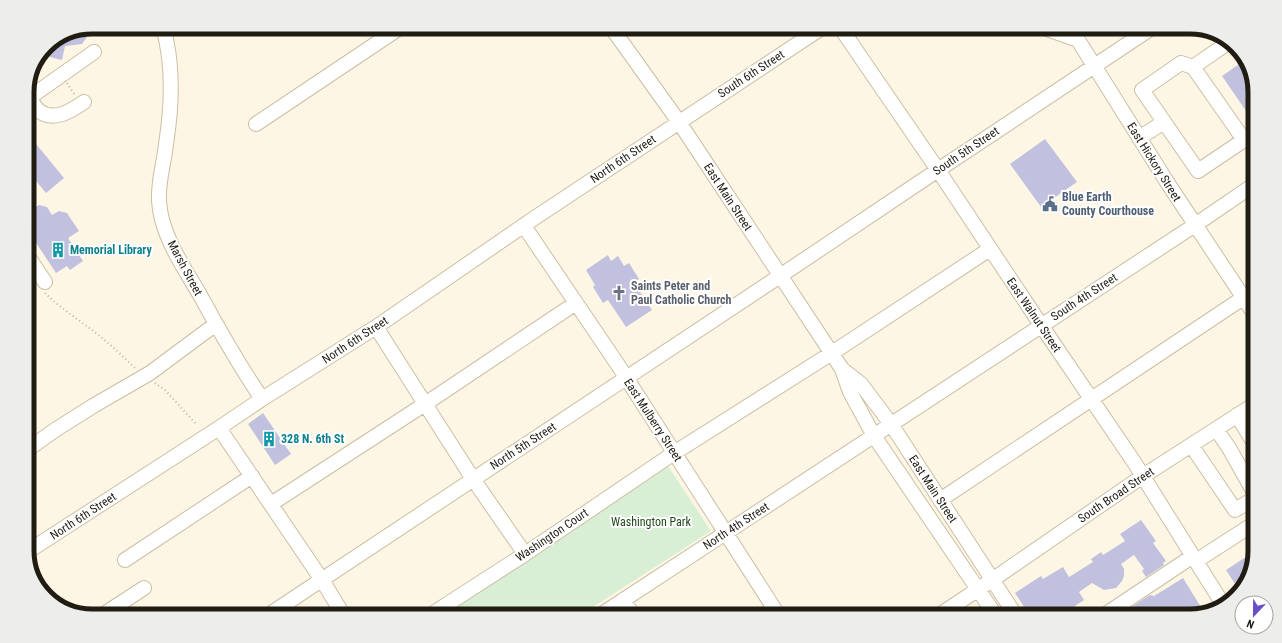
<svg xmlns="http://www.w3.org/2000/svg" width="1282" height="643" font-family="'Roboto Condensed',sans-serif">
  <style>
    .green { fill: #d9efd5 }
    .building { fill: #c1c1df }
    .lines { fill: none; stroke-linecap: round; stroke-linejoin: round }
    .minor-casing { stroke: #cbbfa2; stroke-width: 16 }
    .path { stroke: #b9b3a3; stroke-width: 2; stroke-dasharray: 1 3; stroke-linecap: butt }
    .minor { stroke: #fff; stroke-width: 14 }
    .labels { text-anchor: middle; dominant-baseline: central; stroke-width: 4; stroke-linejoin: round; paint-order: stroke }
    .street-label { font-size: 12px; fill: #201c11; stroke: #fff }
    .service-label { font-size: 12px; font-weight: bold; fill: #4e5e75; stroke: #fff; text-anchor: start }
    .culture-label { font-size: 12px; font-weight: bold; fill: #0d838f; stroke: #fff; text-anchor: start }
    .worship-label { font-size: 12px; font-weight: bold; fill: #5b616d; stroke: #fff; text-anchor: start }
    .park-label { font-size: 12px; fill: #1e4917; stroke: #fff }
    .rim { fill: none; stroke: #201c11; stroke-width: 5 }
  </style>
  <rect width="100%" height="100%" fill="#fdf6e4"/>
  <path class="green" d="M666,463l45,68 -132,85h-135z"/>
  <path class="building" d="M87,29v8l-5,7 -17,2 -3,14 -20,-5 4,-9z
    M1245,60l10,28v36l-33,-48z
    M32,139l32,39 -18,15 -19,-23v-27z
    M1045,139l32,43 -36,25 -31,-43z
    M39,205l8,2 5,8 7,-4 8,2 12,18 -11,7 15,23 -13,9 -3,-4 -11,7 -29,-44v-11l6,-4 1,-6z
    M608,255l3,6 7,-5 6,10 5,-3 10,16 -5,4 18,27 -26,17 -18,-27 -5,3 -10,-16 2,-2 -9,-15z
    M263,413l28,41 -16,11 -27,-41z
    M1141,520l15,21 -3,2 13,18 -3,2 1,2 -18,12 -4,-6 2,-2 -10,-14 -13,9 3,5v7l-2,5 -6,7 -12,2 -12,-7 -13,9 5,8 -12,8 4,5 -5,3h-41l-15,-23 26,-17 2,3 20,-12 6,10 24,-15 -2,-3 10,-7 2,3 22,-14 -5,-7z
    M1255,551l-7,29 -9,10 -13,-20z
    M1183,578l21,34 -13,4h-73l32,-21 4,1z"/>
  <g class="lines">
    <g class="minor-casing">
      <path id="minor" d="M163,27c11,38 9,79 3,117 -2,20 -8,36 -7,57 2,34 24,65 41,94 19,35 39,70 62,104
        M611,27l68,95 163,247 8,23 24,44 122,180
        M840,27l98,143 103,155 93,137 90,144
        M1041,27l37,13 89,142 88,133
        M1181,63l12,4 51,73 -46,31 -56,-81z
        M1193,67l36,-25
        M27,98h2l65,-46
        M29,98c3,4 6,9 10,13 15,11 32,0 45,-9
        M256,124l145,-97
        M1139,138l25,-16
        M27,196v6
        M524,226l94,139 161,251
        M27,255l18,27
        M376,327l97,152 52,75
        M842,369l19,15 30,40 125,192
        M1237,415l18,30
        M219,428l103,152 22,36
        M1216,429l13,19 26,46
        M1191,445l44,65 20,-12
        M27,450l28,-20 38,-24 57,-33 66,-49
        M940,500l315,-210
        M271,504l154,-100 151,-101
        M27,552l192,-124 43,-29 114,-72 160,-110 287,-190
        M125,560l127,-84
        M1196,561l59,-38
        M623,600l11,16
        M101,616l43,-28
        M267,616l513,-340 158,-106 215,-143
        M429,616l96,-62 149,-101 158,-100 158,-104
        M599,616l596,-391 60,-41
        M762,616l12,-7
        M938,616l54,-36 151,-104 112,-72
        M1103,616l90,-60"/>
    </g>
    <path class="path" d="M36,67l7,-6
      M67,83l7,11h1
      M45,293c19,19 43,32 63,50 10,8 18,17 27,25
      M155,383l10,7 32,35"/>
    <use href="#minor" class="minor"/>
  </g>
  <defs>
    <g id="civic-bare" transform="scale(1.2)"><path d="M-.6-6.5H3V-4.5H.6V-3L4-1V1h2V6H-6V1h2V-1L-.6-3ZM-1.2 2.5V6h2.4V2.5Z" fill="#5c6f8a" stroke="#fff" stroke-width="2.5" paint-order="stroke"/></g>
    <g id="building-bare" transform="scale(1.2)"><path d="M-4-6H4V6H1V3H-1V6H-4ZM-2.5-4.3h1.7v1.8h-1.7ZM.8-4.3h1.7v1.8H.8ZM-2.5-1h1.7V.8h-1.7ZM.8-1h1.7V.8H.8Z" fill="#0f9aa8" stroke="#fff" stroke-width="2.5" paint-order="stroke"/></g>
    <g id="church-bare" transform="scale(1.2)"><path d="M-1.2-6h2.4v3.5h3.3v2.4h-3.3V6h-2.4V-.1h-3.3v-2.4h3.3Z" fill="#6b7280" stroke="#fff" stroke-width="2.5" paint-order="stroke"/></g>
  </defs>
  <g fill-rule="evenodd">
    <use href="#civic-bare" x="1050" y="204"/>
    <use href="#building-bare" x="58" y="250"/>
    <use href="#church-bare" x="619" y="293"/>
    <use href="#building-bare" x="269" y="439"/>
  </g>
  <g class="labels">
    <g class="street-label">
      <text transform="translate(751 74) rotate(-33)">South 6th Street</text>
      <text transform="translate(966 151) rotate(-34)">South 5th Street</text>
      <text transform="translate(623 159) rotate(-34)">North 6th Street</text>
      <text transform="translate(1154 162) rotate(58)">East Hickory Street</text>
      <text transform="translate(728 197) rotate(57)">East Main Street</text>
      <text transform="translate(185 268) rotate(62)">Marsh Street</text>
      <text transform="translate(1084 297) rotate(-33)">South 4th Street</text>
      <text transform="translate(1034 315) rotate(56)">East Walnut Street</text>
      <text transform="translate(355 340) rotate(-33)">North 6th Street</text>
      <text transform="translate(653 420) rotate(57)">East Mulberry Street</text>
      <text transform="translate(523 446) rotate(-33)">North 5th Street</text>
      <text transform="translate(933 489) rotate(57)">East Main Street</text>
      <text transform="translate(1116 495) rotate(-34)">South Broad Street</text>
      <text transform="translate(83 516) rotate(-33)">North 6th Street</text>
      <text transform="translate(736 526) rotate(-33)">North 4th Street</text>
      <text transform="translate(552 535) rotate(-34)">Washington Court</text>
    </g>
    <g class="service-label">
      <text x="1062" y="197">Blue Earth<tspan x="1062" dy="14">County Courthouse</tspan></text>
    </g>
    <g class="culture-label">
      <text x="70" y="250">Memorial Library</text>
      <text x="281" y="439">328 N. 6th St</text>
    </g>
    <g class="worship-label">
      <text x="631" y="286">Saints Peter and<tspan x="631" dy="14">Paul Catholic Church</tspan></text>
    </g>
    <g class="park-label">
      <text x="651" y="522">Washington Park</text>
    </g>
  </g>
  <path d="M0 0H1282V643H0ZM92 34H1190A58 58 0 0 1 1248 92V551A58 58 0 0 1 1190 609H92A58 58 0 0 1 34 551V92A58 58 0 0 1 92 34Z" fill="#ededec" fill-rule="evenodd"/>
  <path class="rim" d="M92 34H1190A58 58 0 0 1 1248 92V551A58 58 0 0 1 1190 609H92A58 58 0 0 1 34 551V92A58 58 0 0 1 92 34Z"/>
  <g transform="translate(1254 615) rotate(202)"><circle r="19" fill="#ffffff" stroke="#a6a4a0"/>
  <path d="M0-3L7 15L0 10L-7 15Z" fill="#6a4ec8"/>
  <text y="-6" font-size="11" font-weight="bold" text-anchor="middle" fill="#201c11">N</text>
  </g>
</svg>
